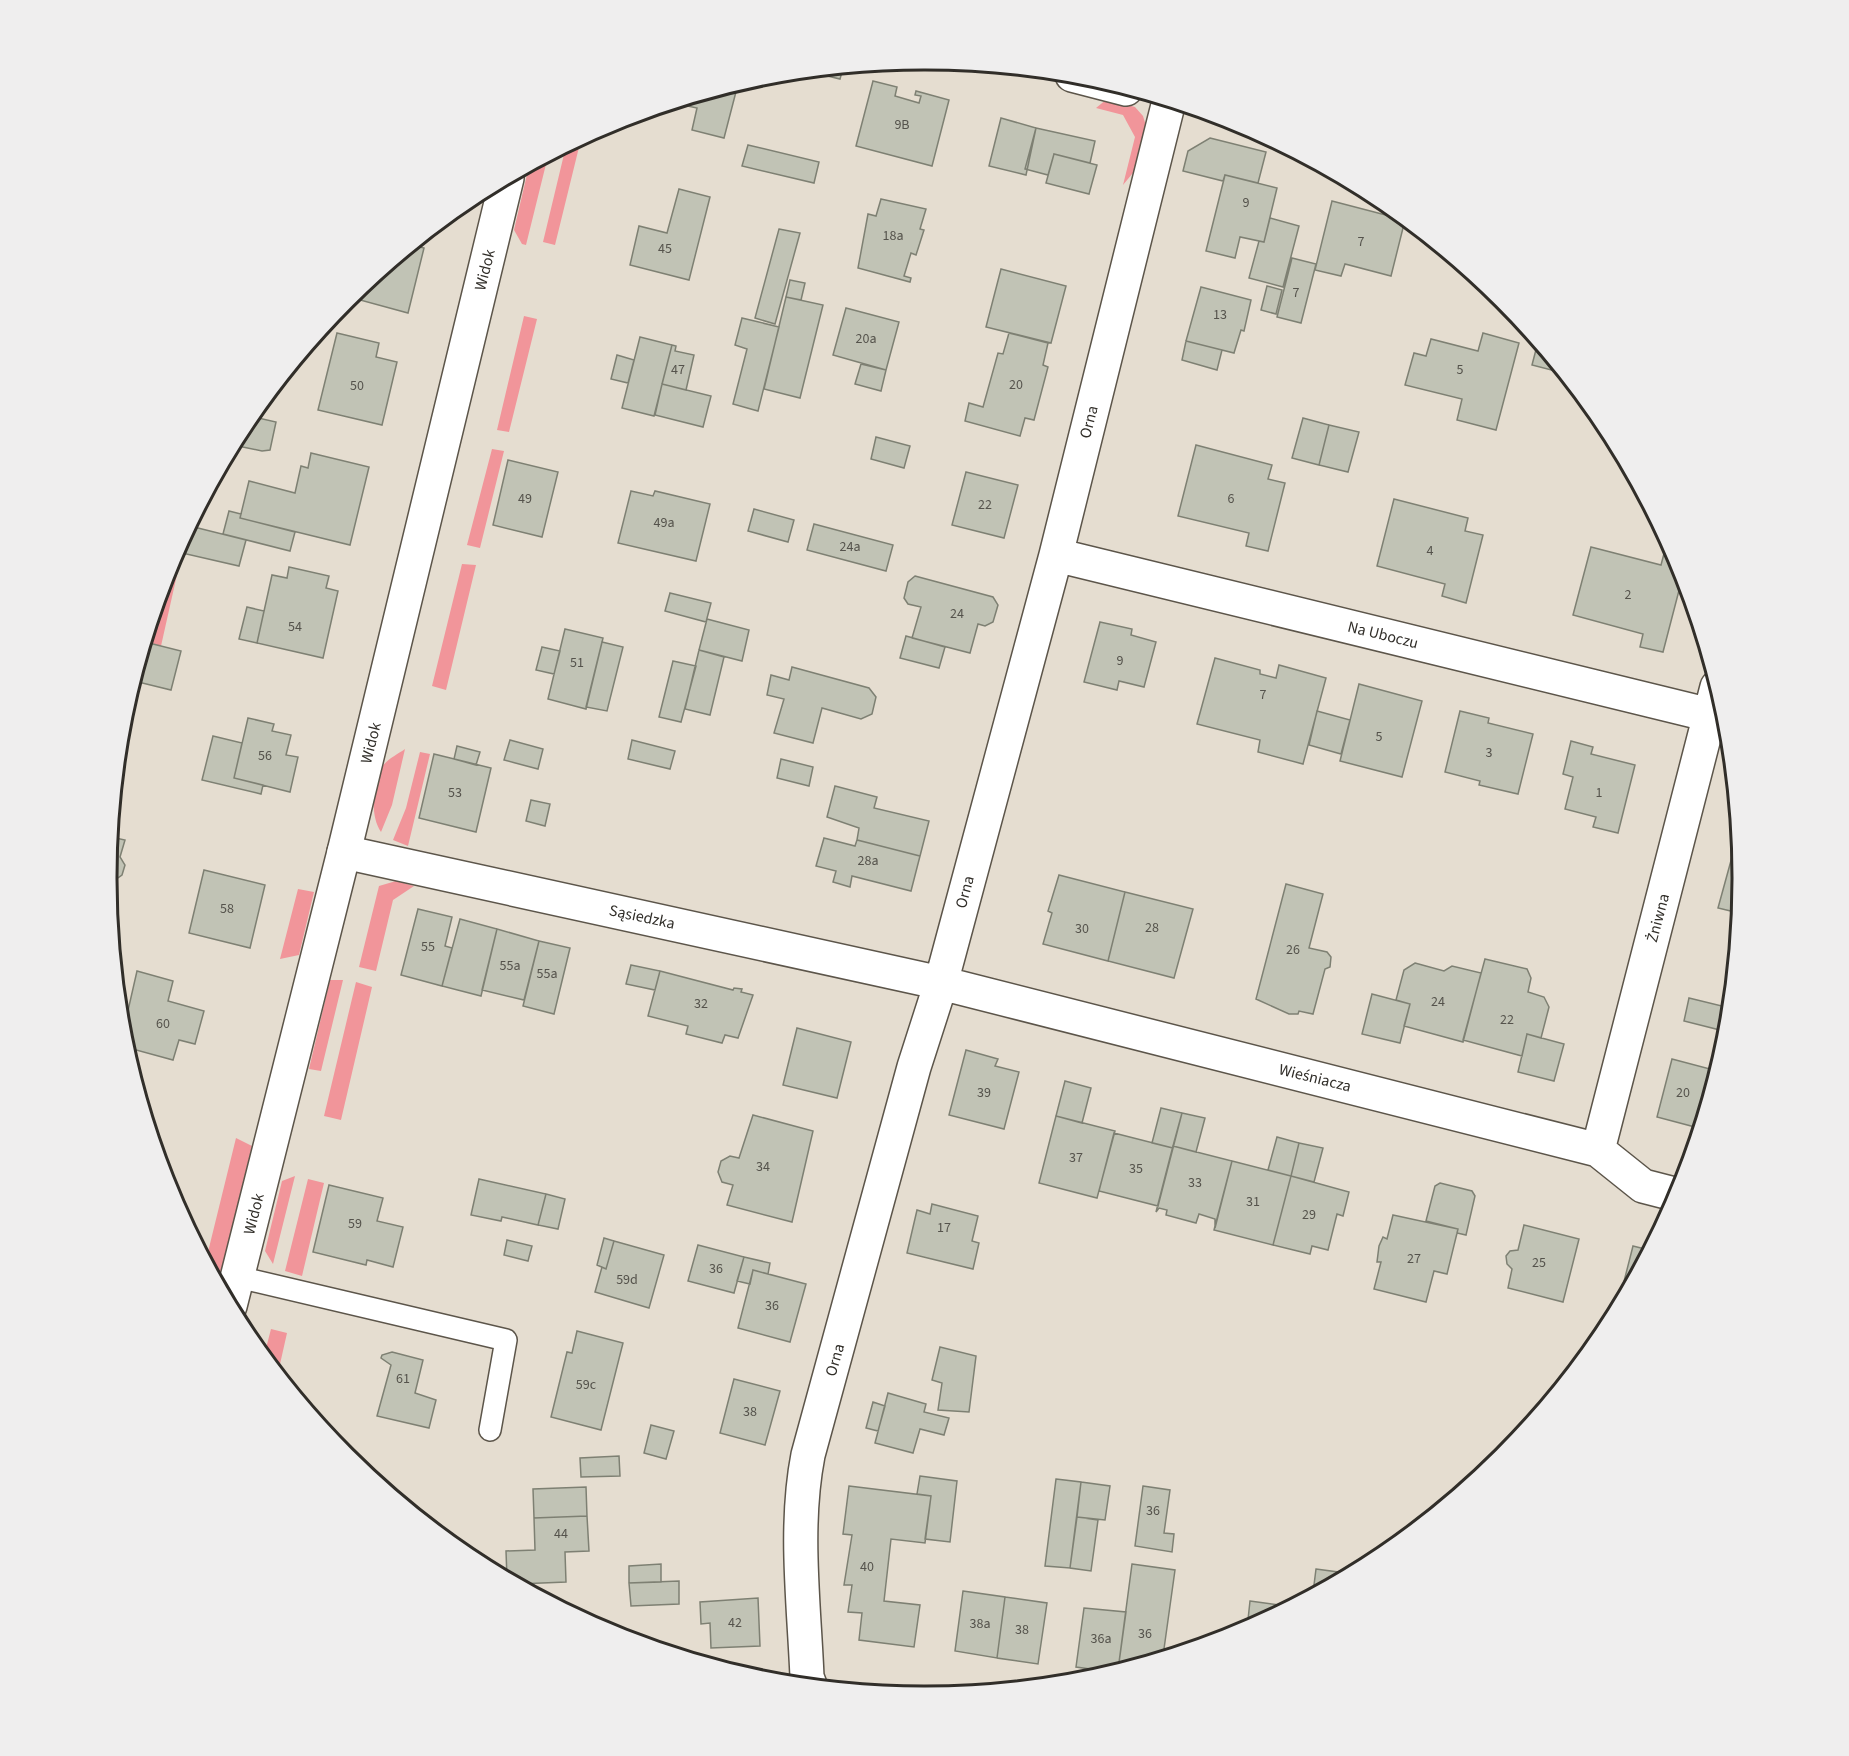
<svg xmlns="http://www.w3.org/2000/svg" width="1849" height="1756" font-family="'Source Sans 3',sans-serif">
  <style>
    .green { fill: #f1959a }
    .building { fill: #c1c3b5; stroke: #7e8073; stroke-width: 1.5 }
    .lines { fill: none; stroke-linecap: round; stroke-linejoin: round }
    .service-casing { stroke: #5c554a; stroke-width: 24 }
    .minor-casing { stroke: #5c554a; stroke-width: 36 }
    .tertiary-casing { stroke: #5c554a; stroke-width: 36 }
    .service { stroke: #fff; stroke-width: 21 }
    .minor { stroke: #fff; stroke-width: 33 }
    .tertiary { stroke: #fff; stroke-width: 33 }
    .labels { text-anchor: middle; dominant-baseline: central; stroke-width: 5; stroke-linejoin: round; paint-order: stroke }
    .number-label { font-size: 14px; fill: #55534c }
    .street-label { font-size: 16px; fill: #312e29; stroke: #fff }
    .rim { fill: none; stroke: #312e29; stroke-width: 3 }
  </style>
  <rect width="100%" height="100%" fill="#e5ddd0"/>
  <path class="green" d="M1107,99l28,8 8,9 4,13 -10,39 -14,17 12,-48 -12,-22 -27,-7z
    M581,139l-26,106 -12,-3 23,-96z
    M548,156l-22,89 -4,-1 -8,-14 15,-64z
    M524,316l13,3 -28,113 -12,-2z
    M492,449l12,2 -24,97 -13,-3z
    M187,530l-26,116 -16,-4 24,-77z
    M462,564l14,1 -30,125 -14,-4z
    M405,749l-13,56 -11,27c-11,-16 -9,-47 1,-65 4,-7 16,-13 23,-18z
    M420,752l10,2 -22,92 -15,-6 13,-32z
    M396,881l18,5 -21,14 -17,71 -17,-4 20,-81z
    M298,889l16,3 -15,63 -19,4z
    M330,980h13l-22,91 -12,-2z
    M356,982l16,5 -31,133 -17,-4z
    M236,1138l16,8 -34,138 -12,-24z
    M295,1176l-22,88 -8,-13 17,-70z
    M308,1179l16,4 -22,93 -17,-5z
    M271,1329l16,4 -9,40 -14,-17z"/>
  <path class="building" d="M843,68l-3,11 -21,-5 1,-4z
    M873,81l24,6 -2,9 24,7 2,-7 -6,-1 1,-4 33,9 -17,66 -76,-20z
    M738,84l-14,54 -32,-8 5,-22 -23,-5z
    M1001,118l35,10 -10,47 -37,-9z
    M1036,128l59,13 -5,22 -36,-9 -6,21 -23,-6z
    M1210,138l56,14 -8,31 -33,-8 -2,6 -40,-10 5,-20z
    M748,145l71,17 -5,21 -72,-17z
    M1054,154l43,11 -8,29 -43,-11z
    M1225,175l52,13 -13,54 -24,-5 -5,21 -29,-7z
    M679,189l31,8 -21,83 -59,-15 9,-39 28,7z
    M881,199l45,10 -6,20 4,1 -8,25 -5,-2 -7,23 7,2 -1,4 -52,-14 10,-54 8,2z
    M1332,201l73,19 -14,56 -46,-12 -4,12 -26,-6z
    M1270,218l29,8 -16,61 -34,-9 10,-37 5,1z
    M779,229l21,4 -25,91 -20,-6z
    M412,245l12,3 -16,65 -59,-16z
    M1292,258l24,6 -15,59 -24,-6z
    M1001,269l65,17 -15,57 -65,-16z
    M790,280l15,3 -4,17 -15,-3z
    M1267,286l15,4 -6,24 -15,-4z
    M1201,287l50,13 -7,31 -3,-1 -7,23 -48,-12z
    M786,297l37,8 -23,93 -36,-9z
    M846,308l53,14 -13,48 -53,-15z
    M742,318l37,9 -21,84 -25,-7 14,-55 -12,-4z
    M337,333l42,10 -3,14 21,5 -15,63 -64,-15z
    M1009,333l39,10 -5,22 5,2 -14,53 -9,-2 -5,18 -55,-15 4,-18 14,4 15,-54 5,1z
    M1483,333l36,10 -23,87 -39,-10 5,-21 -57,-14 9,-32 12,3 5,-17 47,12z
    M640,337l32,8 -18,71 -32,-8z
    M1186,341l36,9 -5,20 -35,-10z
    M1538,342l25,31 -31,-8z
    M672,345l4,1 -1,5 19,4 -8,35 -24,-6z
    M617,355l17,5 -6,23 -17,-4z
    M861,364l25,6 -5,21 -26,-7z
    M662,384l49,12 -8,31 -48,-12z
    M250,416l26,6 -6,28 -8,1 -29,-6z
    M1303,418l26,7 -10,40 -27,-7z
    M1329,425l30,7 -11,40 -29,-7z
    M876,437l34,9 -6,22 -33,-9z
    M1196,445l76,20 -4,14 17,4 -17,68 -22,-5 3,-13 -71,-17z
    M311,453l58,14 -19,78 -110,-27 9,-37 46,12 6,-27 7,2z
    M508,460l50,12 -16,65 -49,-12z
    M966,472l52,13 -14,53 -52,-13z
    M631,491l22,5 2,-5 55,13 -14,57 -78,-18z
    M1394,499l74,19 -3,13 18,4 -17,68 -24,-7 3,-12 -68,-18z
    M754,509l40,11 -6,22 -40,-11z
    M229,511l12,3 -1,4 55,14 -5,19 -67,-17z
    M814,524l79,21 -7,26 -79,-21z
    M190,526l56,14 -7,26 -57,-13z
    M1591,547l70,18 4,-15 8,2 10,23 -20,77 -23,-5 3,-13 -70,-19z
    M289,567l40,9 -3,12 12,3 -15,67 -66,-15 15,-68 15,3z
    M915,576l78,21 5,8 -5,17 -8,4 -7,-2 -8,29 -58,-15 9,-31 -13,-3 -4,-6 4,-16z
    M670,593l41,10 -5,19 -41,-11z
    M247,607l17,4 -7,32 -18,-4z
    M707,619l42,11 -7,31 -43,-11z
    M1100,622l32,7 -1,6 25,7 -12,45 -25,-6 -2,9 -33,-8z
    M565,629l38,9 -17,71 -38,-10z
    M906,636l39,11 -6,21 -39,-10z
    M145,642l36,9 -10,39 -37,-9z
    M602,642l21,5 -16,64 -21,-4z
    M542,647l18,4 -6,23 -18,-4z
    M699,650l25,7 -14,58 -25,-6z
    M1215,658l45,12v4l16,4 3,-13 47,13 -23,86 -45,-12 2,-12 -63,-16z
    M673,661l23,5 -15,56 -22,-5z
    M792,667l77,21 7,9 -4,17 -11,5 -39,-11 -9,35 -39,-10 10,-34 -17,-4 4,-20 18,5z
    M1359,684l63,17 -20,76 -62,-16z
    M1317,711l33,9 -9,34 -32,-9z
    M1460,711l29,7 -1,5 45,11 -15,60 -39,-9 1,-4 -35,-9z
    M248,718l26,6 -2,7 19,4 -5,20 12,2 -8,35 -56,-14z
    M213,736l29,7 -8,35 29,7 -2,9 -59,-14z
    M510,740l33,9 -5,20 -34,-9z
    M632,740l43,11 -5,18 -42,-10z
    M1571,741l22,6 -2,7 44,11 -17,68 -25,-6 3,-10 -31,-8 8,-32 -10,-3z
    M457,746l23,6 -4,13 -22,-6z
    M434,754l57,14 -15,64 -57,-14z
    M781,759l32,8 -4,19 -32,-8z
    M835,786l42,11 -3,11 55,13 -9,35 -63,-16 2,-12 -32,-11z
    M531,800l19,4 -5,22 -19,-5z
    M111,837l14,3 -5,17 5,8 -3,10 -7,5 -4,16h-3l-1,-18z
    M824,838l31,8 2,-6 63,16 -9,35 -59,-15 -2,11 -17,-5 3,-11 -20,-5z
    M1732,857l9,2 1,19 -3,35 -21,-5z
    M204,870l61,15 -15,63 -61,-15z
    M1059,875l66,17 -17,69 -65,-17 9,-31 -4,-2z
    M1286,884l37,10 -14,54 18,4 4,5 -1,10 -5,2 -12,45 -14,-3 -1,3h-9l-33,-15z
    M1125,892l68,17 -19,69 -66,-17z
    M418,909l34,8 -7,29 7,2 -10,38 -41,-11z
    M460,919l37,10 -16,67 -39,-10z
    M497,929l42,12 -15,59 -42,-10z
    M539,941l31,7 -16,66 -31,-8z
    M1485,959l42,10 4,9 -3,14 16,5 5,10 -8,31 -14,-4 -5,22 -59,-16z
    M1415,963l29,8 8,-5 29,7 -18,69 -59,-16 6,-22 -14,-4 8,-30z
    M631,965l29,6 -5,19 -29,-6z
    M137,971l36,10 -5,20 36,10 -9,33 -16,-4 -6,20 -48,-13 -3,-10z
    M660,971l73,19 1,-2 8,1 -1,3 12,3 -15,43 -13,-3 -3,8 -36,-9 2,-8 -40,-10z
    M1372,994l38,10 -10,39 -38,-9z
    M1689,998l37,9 -6,23 -36,-9z
    M797,1028l54,14 -14,56 -54,-13z
    M1527,1034l37,10 -10,37 -36,-9z
    M966,1050l32,9 -3,7 24,6 -15,57 -55,-14z
    M1672,1059l38,10 -15,58 -38,-10z
    M1709,1071l7,2 -13,43 -5,-1z
    M1065,1081l26,7 -9,35 -26,-7z
    M1161,1108l21,5 -9,35 -21,-5z
    M1182,1113l23,5 -9,34 -23,-6z
    M753,1115l60,16 -21,91 -65,-17 6,-20 -11,-3 -4,-10 3,-11 9,-5 9,2z
    M1056,1116l59,15 -18,67 -58,-15z
    M1114,1133l59,15 -15,58 -59,-15z
    M1277,1137l22,6 -8,33 -23,-6z
    M1299,1143l24,5 -9,34 -23,-6z
    M1173,1146l59,15 -17,67v-9l-16,-5 -3,9 -30,-8 1,-5 -8,-2 -3,4z
    M1232,1161l59,15 -18,69 -59,-15z
    M1291,1176l58,16 -6,24 -6,-2 -9,36 -16,-4 -2,8 -37,-9z
    M479,1179l67,15 -8,31 -36,-8 -1,4 -30,-6z
    M1440,1183l32,8 3,5 -9,39 -9,-2 1,-4 -32,-8 9,-35z
    M329,1185l54,13 -6,23 26,6 -10,40 -26,-7 -1,5 -53,-13z
    M546,1194l19,5 -7,30 -20,-4z
    M932,1204l46,12 -6,25 7,2 -6,26 -66,-16 10,-43 13,4z
    M1393,1215l65,14 -11,45 -13,-3 -8,31 -52,-13 7,-27h-4l2,-16 4,-9 4,2z
    M1524,1225l55,14 -16,63 -55,-14 4,-19 -5,-5 -1,-8 4,-5 8,-1z
    M604,1238l10,3 -8,28 -9,-4z
    M507,1240l25,6 -4,15 -24,-6z
    M614,1241l50,14 -15,53 -54,-16 7,-25 4,2z
    M698,1245l46,12 -10,36 -46,-12z
    M1633,1246l16,4 -30,55h-1z
    M744,1257l26,6 -2,11 -15,-4 -3,14 -13,-3z
    M753,1270l53,14 -16,58 -52,-14z
    M577,1331l46,12 -22,87 -50,-13 16,-65 5,1z
    M940,1347l36,9 -7,56 -31,-2 4,-27 -10,-3z
    M392,1352l31,8 -8,33 21,7 -7,28 -52,-12 14,-51 -10,-7 1,-3z
    M734,1379l46,12 -15,54 -45,-12z
    M888,1393l38,11 -2,8 25,6 -5,17 -24,-6 -7,24 -38,-10z
    M873,1402l12,4 -7,25 -12,-3z
    M651,1425l23,6 -8,28 -22,-6z
    M619,1456l1,20 -39,1 -1,-19z
    M920,1476l37,5 -7,61 -25,-3 6,-43 -14,-2z
    M1056,1479l25,3 -11,86 -25,-2z
    M1081,1482l29,4 -5,34 -28,-3z
    M849,1486l82,10 -6,47 -34,-4 -7,62 36,4 -6,42 -55,-7 3,-27 -14,-1 4,-27h-8l8,-50 -9,-1z
    M1143,1486l27,4 -6,43 10,1 -2,18 -37,-6z
    M586,1487l1,29 -53,2 -1,-29z
    M587,1516l2,35 -24,1 1,30 -48,2 -11,-6 -1,-27 29,-1 -1,-32z
    M1077,1517l21,3 -7,51 -21,-3z
    M661,1564v18l-32,1v-17z
    M1132,1564l43,6 -12,86 -45,14z
    M1316,1569l22,3 -1,9 -24,12z
    M679,1581v23l-48,2 -2,-23z
    M963,1591l42,6 -8,61 -42,-7z
    M1005,1597l42,6 -9,61 -41,-6z
    M758,1598l2,48 -49,2 -1,-25 -9,1 -1,-22z
    M1250,1601l36,5v2l-39,21z
    M1084,1608l42,4 -8,58 -6,2 -36,-5z"/>
  <g class="lines">
    <g class="service-casing">
      <path id="service" d="M238,1277l268,63 -16,90"/>
    </g>
    <g class="minor-casing">
      <path id="minor" d="M1072,75l54,14
        M1056,555l654,160
        M344,852l597,131 657,167 45,36 35,9
        M1598,1150l119,-463
        M810,1685l-3,-8c-3,-73 -13,-150 1,-222l106,-388 27,-84 115,-428 113,-454"/>
    </g>
    <g class="tertiary-casing">
      <path id="tertiary" d="M230,1306l114,-454 163,-674"/>
    </g>
    <use href="#service" class="service"/>
    <use href="#minor" class="minor"/>
    <use href="#tertiary" class="tertiary"/>
  </g>
  <g class="labels">
    <g class="number-label">
      <text x="902" y="125">9B</text>
      <text x="1246" y="203">9</text>
      <text x="893" y="236">18a</text>
      <text x="1361" y="242">7</text>
      <text x="665" y="249">45</text>
      <text x="1296" y="293">7</text>
      <text x="1220" y="315">13</text>
      <text x="866" y="339">20a</text>
      <text x="678" y="370">47</text>
      <text x="1460" y="370">5</text>
      <text x="1016" y="385">20</text>
      <text x="357" y="386">50</text>
      <text x="525" y="499">49</text>
      <text x="1231" y="499">6</text>
      <text x="985" y="505">22</text>
      <text x="664" y="523">49a</text>
      <text x="850" y="547">24a</text>
      <text x="1430" y="551">4</text>
      <text x="1628" y="595">2</text>
      <text x="957" y="614">24</text>
      <text x="295" y="627">54</text>
      <text x="1120" y="661">9</text>
      <text x="577" y="663">51</text>
      <text x="1263" y="695">7</text>
      <text x="1379" y="737">5</text>
      <text x="1489" y="753">3</text>
      <text x="265" y="756">56</text>
      <text x="455" y="793">53</text>
      <text x="1599" y="793">1</text>
      <text x="868" y="861">28a</text>
      <text x="227" y="909">58</text>
      <text x="1152" y="928">28</text>
      <text x="1082" y="929">30</text>
      <text x="428" y="947">55</text>
      <text x="1293" y="950">26</text>
      <text x="510" y="966">55a</text>
      <text x="547" y="974">55a</text>
      <text x="1438" y="1002">24</text>
      <text x="701" y="1004">32</text>
      <text x="1507" y="1020">22</text>
      <text x="163" y="1024">60</text>
      <text x="984" y="1093">39</text>
      <text x="1683" y="1093">20</text>
      <text x="1076" y="1158">37</text>
      <text x="763" y="1167">34</text>
      <text x="1136" y="1169">35</text>
      <text x="1195" y="1183">33</text>
      <text x="1253" y="1202">31</text>
      <text x="1309" y="1215">29</text>
      <text x="355" y="1224">59</text>
      <text x="944" y="1228">17</text>
      <text x="1414" y="1259">27</text>
      <text x="1539" y="1263">25</text>
      <text x="716" y="1269">36</text>
      <text x="627" y="1280">59d</text>
      <text x="772" y="1306">36</text>
      <text x="403" y="1379">61</text>
      <text x="586" y="1385">59c</text>
      <text x="750" y="1412">38</text>
      <text x="1153" y="1511">36</text>
      <text x="561" y="1534">44</text>
      <text x="867" y="1567">40</text>
      <text x="735" y="1623">42</text>
      <text x="980" y="1624">38a</text>
      <text x="1022" y="1630">38</text>
      <text x="1145" y="1634">36</text>
      <text x="1101" y="1639">36a</text>
    </g>
    <g class="street-label">
      <text transform="translate(485 270) rotate(-76)">Widok</text>
      <text transform="translate(1089 422) rotate(-76)">Orna</text>
      <text transform="translate(1383 635) rotate(14)">Na Uboczu</text>
      <text transform="translate(371 743) rotate(-76)">Widok</text>
      <text transform="translate(965 892) rotate(-75)">Orna</text>
      <text transform="translate(642 917) rotate(12)">Sąsiedzka</text>
      <text transform="translate(1658 918) rotate(-75)">Żniwna</text>
      <text transform="translate(1315 1078) rotate(14)">Wieśniacza</text>
      <text transform="translate(254 1214) rotate(-76)">Widok</text>
      <text transform="translate(835 1360) rotate(-74)">Orna</text>
    </g>
  </g>
  <path d="M0 0H1849V1756H0ZM924 70H925A807 807 0 0 1 1732 877V879A807 807 0 0 1 925 1686H924A807 807 0 0 1 117 879V877A807 807 0 0 1 924 70Z" fill="#efeeee" fill-rule="evenodd"/>
  <path class="rim" d="M924 70H925A807 807 0 0 1 1732 877V879A807 807 0 0 1 925 1686H924A807 807 0 0 1 117 879V877A807 807 0 0 1 924 70Z"/>
</svg>
